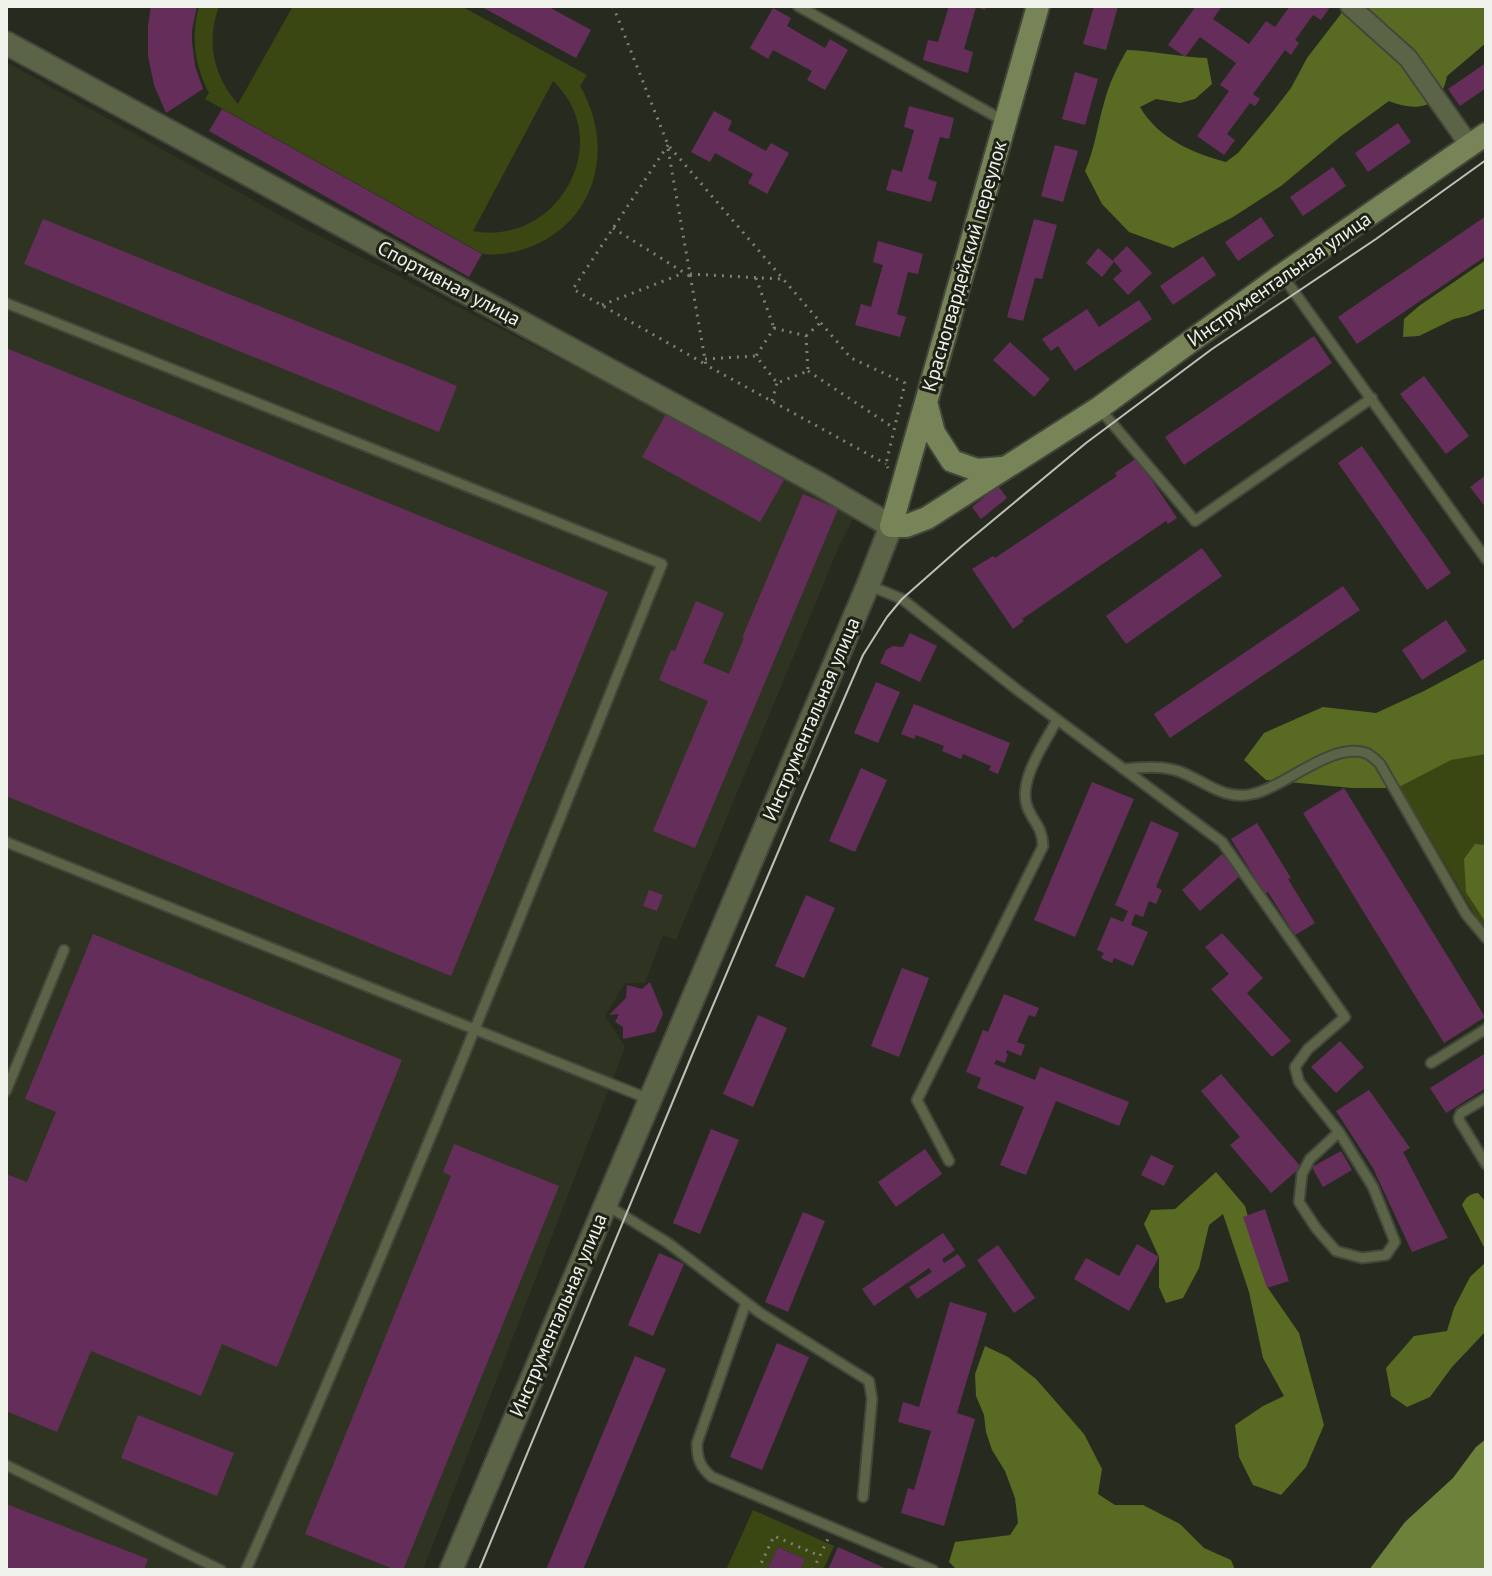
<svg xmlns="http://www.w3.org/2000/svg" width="1492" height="1576" font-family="'PT Sans',sans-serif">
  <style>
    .built { fill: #2f3422 }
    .green { fill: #3a4712; fill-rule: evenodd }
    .forest { fill: #596a22 }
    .water { fill: #6e813a }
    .building { fill: #652e5a }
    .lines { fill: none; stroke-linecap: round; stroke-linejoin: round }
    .service-casing { stroke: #43473b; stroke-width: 13 }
    .minor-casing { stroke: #43473b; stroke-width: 22 }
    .tertiary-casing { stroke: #43473b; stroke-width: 26 }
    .secondary-casing { stroke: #43473b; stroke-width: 26 }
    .path { stroke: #7e8177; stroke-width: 3; stroke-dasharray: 2 6; stroke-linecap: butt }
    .service { stroke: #5b6447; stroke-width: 9 }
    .minor { stroke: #5b6447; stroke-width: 18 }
    .tertiary { stroke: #5b6447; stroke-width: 22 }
    .secondary { stroke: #778457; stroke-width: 22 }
    .tram { stroke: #bec1b8; stroke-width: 2 }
    .labels { text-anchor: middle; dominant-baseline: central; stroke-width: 6; stroke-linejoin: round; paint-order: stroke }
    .street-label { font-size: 20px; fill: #eff2ea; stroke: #1e2116 }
  </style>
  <rect width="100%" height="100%" fill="#272b1f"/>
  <path class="built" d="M6,62l286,160 565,289 -17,33 -164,396 -13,-5 -18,48h-20l-20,33 20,31 -202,523h-417z"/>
  <path class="green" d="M199,6h20c-13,35 -6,70 19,98l55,-98h168l126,69 -7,11c32,54 21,124 -37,155 -19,10 -39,15 -60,13l-278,-155 4,-6c-15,-29 -18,-56 -10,-87zM553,81c64,60 5,166 -80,150z
    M1486,666v264l-8,-10 -112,-191z
    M753,1510l81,36 -11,24h-23l5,-11 -27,-12 -11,23h-41z"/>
  <path class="forest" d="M1347,6h139v37l-39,33c-6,33 -31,36 -58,25l-48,35 -60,50 -48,31 -60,31 -44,-16 -27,-28 -17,-33c10,-23 12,-44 19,-68 5,-19 13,-36 23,-53 27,1 53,7 80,8l5,26 -17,15 -15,4 -24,-4 -16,8c18,31 52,46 86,55l12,-9 32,-38 21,-27 16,-30z
    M1486,260v48l-19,8 -13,3 -35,17 -16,1 1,-18 15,-13z
    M1486,658v96l-35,6 -54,28h-45l-86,-8 -22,-20 20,-27 59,-26 53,6 48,-22z
    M1475,844l11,1v78l-20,-31 -2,-33z
    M1216,1172l29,34 23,82 31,45 25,92 -18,42 -25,28 -28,-10 -14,-28 -4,-32 28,-19 21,-10 -21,-38 -14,-66 -26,-78 -14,11 -10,43 -16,30 -17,5 -7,-16v-30l-15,-33 7,-14 24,-1z
    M1478,1193l8,9v49l-24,-46c4,-8 7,-11 16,-12z
    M1486,1262v69l-34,36 -22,30 -23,10 -16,-11 -5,-28 28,-32 33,-5 7,-23 16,-31z
    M985,1346l23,11 28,22 48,55 18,35 -4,25 17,11h28l37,19 24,24 27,12 4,10h-278l-8,-8 6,-20 55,-7 8,-12 -3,-25 -10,-27 -13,-21 -6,-18 -2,-17 -8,-19 -1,-22z"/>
  <path class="water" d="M1486,1439v131h-117l36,-48 48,-44 23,-31z"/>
  <path class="building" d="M151,6h46l-5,24v12l3,24 8,23 -37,24 -12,-28 -6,-29v-30z
    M480,6h67l44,24 -15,28z
    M949,6h37l-1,4 -9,-3 -12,42 9,3 -5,21 -45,-13 5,-20 10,2z
    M1094,6h24l-12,44 -23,-6z
    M1196,6h26l-9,13 36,25 17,-23 9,6 15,-21h41l-10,14 -8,-5 -18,25 4,3 -8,12 -6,-5 -32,44 7,5 -5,7 -5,-3 -23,31 8,6 -11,15 -27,-19 32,-45 -9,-6 16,-22 -36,-26 -15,20 -17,-12z
    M773,8l18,10 -4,8 38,22 5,-9 18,11 -23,40 -18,-10 5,-9 -39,-21 -5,9 -18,-11z
    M1486,63v25l-26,18 -12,-17z
    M1075,72l23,7 -13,46 -23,-6z
    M909,106l45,12 -5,21 -9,-2 -12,42 9,3 -6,20 -45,-12 6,-21 10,3 12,-42 -10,-3z
    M222,109l260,145 -13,23 -260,-146z
    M714,111l18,10 -4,9 38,21 5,-8 18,10 -22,41 -19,-11 5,-9 -38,-21 -5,9 -19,-10z
    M1398,123l13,19 -43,30 -13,-19z
    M1055,145l23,6 -15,51 -22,-6z
    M1333,167l13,19 -43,30 -13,-19z
    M1486,216v40l-129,88 -19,-27z
    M1261,217l13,19 -36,25 -13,-19z
    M43,219l414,167 -18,46 -415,-168z
    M1034,219l23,6 -15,54 -7,-1 -12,43 -16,-4z
    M878,241l45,13 -5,20 -10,-2 -11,42 9,3 -6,20 -45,-12 6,-21 10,3 12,-42 -10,-3z
    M1127,246l25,27 -24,22 -15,-16 9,-8 -9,-11z
    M1098,248l16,14 -12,15 -16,-14z
    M1203,256l13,19 -43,30 -13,-19z
    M1139,300l13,19 -77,52 -17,-25 -7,5 -9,-12 45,-30 12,18z
    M1314,336l18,27 -148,102 -19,-28z
    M1010,342l40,37 -16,18 -41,-37z
    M6,348l602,244 -157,384 -445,-180z
    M1424,376l45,60 -23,18 -46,-60z
    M666,414l118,66 -24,42 -118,-65z
    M1362,446l89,127 -24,17 -89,-127z
    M1137,458l40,60 -9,6 -2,-3 -144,98 2,2 -11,8 -41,-60 21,-13 2,2 122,-82 -2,-3z
    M1486,475v33l-16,-21z
    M998,486l9,12 -26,21 -9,-12z
    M803,494l35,15 -143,339 -42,-17 55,-130 -49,-21 12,-30 4,1 21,-50 28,12 -21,50 26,11 15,-36h-2z
    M1202,548l20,28 -96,68 -20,-28z
    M1343,586l17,24 -190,128 -16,-24z
    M1446,620l21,31 -45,29 -20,-30z
    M910,633l27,13 -17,36 -40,-19 6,-13 7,-4 10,1z
    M876,682l24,10 -22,51 -24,-10z
    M914,704l96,39 -12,31 -9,-4 2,-4 -28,-12 -2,5 -19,-8 2,-5 -28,-11 -2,4 -13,-5z
    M861,768l26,12 -32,72 -26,-11z
    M1092,782l42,17 -59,138 -41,-17z
    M1344,788l141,229 -41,26 -141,-230z
    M1151,821l28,12 -23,54 6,3 -6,14 -7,-3 -6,16 -8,-3 -4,11 17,7 -15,34 -19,-8 -2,5 -11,-5 3,-5 -7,-3 14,-33 12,5 5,-11 -13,-6z
    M1257,823l34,55 -3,1 27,44 -20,12 -27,-43 -3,2 -34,-55z
    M1222,854l19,21 -41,36 -18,-21z
    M649,890l14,5 -6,16 -14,-5z
    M806,895l29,13 -31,70 -29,-12z
    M1222,933l41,45 -16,15 44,48 -19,16 -61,-68 18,-15 -24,-27z
    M93,934l309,126 -125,307 -55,-23 -21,52 -110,-45 -34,81 -51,-21v-178l2,-5 -2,-1v-53l21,8 29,-70 -31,-13z
    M902,968l27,10 -30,79 -28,-11z
    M650,982l13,32 -8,18 -32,7v-12l-8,-5 4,-8 -10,1 17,-17 1,-13 15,4z
    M1004,994l35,14 -4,9 -6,-2 -12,27 8,3 -4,11 -14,-6 -1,3 2,1 -3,9 -9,-3 -2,4 41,16 5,-13 89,35 -10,24 -63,-25 -30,74 -26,-10 24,-58 -47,-19 4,-10 -15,-6 17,-42 5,2z
    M758,1015l29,13 -34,79 -30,-13z
    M1340,1041l24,26 -28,26 -25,-26z
    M1486,1053v35l-40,25 -16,-25z
    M1221,1074l80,93 -30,26 -41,-48 10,-8 -39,-46z
    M1369,1090l41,58 -7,4 45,86 -36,14 -39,-84 -37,-57z
    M711,1129l28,11 -39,94 -27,-11z
    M454,1144l105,42 -156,384h-7l-91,-36 146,-358 -8,-4z
    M925,1149l17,25 -46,33 -18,-25z
    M1341,1151l11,19 -29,17 -11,-20z
    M1151,1155l23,11 -10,20 -23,-11z
    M1265,1209l24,72 -22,7 -24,-71z
    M803,1212l22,9 -37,91 -23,-10z
    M943,1233l12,17 -13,9 2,4 14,-9 8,12 -49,33 -8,-12 23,-15 -3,-4 -55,38 -12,-17z
    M1137,1244l22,13 -30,54 -55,-32 12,-21 33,18z
    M998,1245l37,53 -21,15 -37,-53z
    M659,1253l25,11 -31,72 -25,-11z
    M950,1302l37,11 -30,100 18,6 -31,107 -43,-13 7,-25 6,2 17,-59 -33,-9 5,-20 16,5z
    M777,1343l32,14 -47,113 -32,-13z
    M635,1356l31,13 -83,201h-37z
    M138,1415l96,38 -17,43 -96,-38z
    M6,1504l142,55 -4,11h-138z
    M778,1547l27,12 -5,11h-33z
    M838,1547l51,23h-61z"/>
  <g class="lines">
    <g class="service-casing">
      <path id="service" d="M798,6l206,115
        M1282,275l204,284
        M6,303l656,261c-135,337 -269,674 -416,1006
        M1099,408l96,113 177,-123
        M868,585l34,14 114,90 206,153 123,175 -37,32 -13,18 4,15 40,50 34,55 22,55 -9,13 -24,3 -26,-7 -20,-23 -17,-26 3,-28 8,-15 29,-27
        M1123,769c18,-1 38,-4 55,2 26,9 45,30 74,23 34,-7 78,-52 114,-41 5,2 10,7 14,11l86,150 20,24
        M6,842l643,257
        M1431,1063l55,-34
        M6,1091l58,-141
        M1486,1098l-25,15 -2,4v3l27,44
        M949,1161l-32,-61 126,-254c-1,-21 -10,-23 -16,-40 -9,-26 18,-63 30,-86
        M608,1206l60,37 92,70 109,68 3,18 -9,98
        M746,1303l-49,140c0,16 3,24 15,34l221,93
        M6,1465l215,105"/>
    </g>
    <g class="minor-casing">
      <path id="minor" d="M1350,6l58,52 62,88"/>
    </g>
    <g class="tertiary-casing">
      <path id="tertiary" d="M6,43l815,442 70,41 -23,59 -417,985"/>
    </g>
    <g class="secondary-casing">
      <path id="secondary" d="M1038,6l-147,520h15l21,-8 172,-110 183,-133 204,-141
        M926,402l8,31 18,28 25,9 25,-2"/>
    </g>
    <path class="path" d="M613,6l55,139 183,213 54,25 -19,81 2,4
      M668,145l-95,144 132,75
      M668,149l38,216 180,99
      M613,228l78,49
      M690,274l92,5
      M756,278l18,50
      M602,305l82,-32
      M774,328l32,8 2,35 -31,12 -21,-27z
      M806,336l14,-13
      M705,359l51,-3
      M808,371l86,57
      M772,401l5,-18
      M758,1570l16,-34 46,20
      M813,1570l15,-31"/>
    <use href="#service" class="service"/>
    <use href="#minor" class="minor"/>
    <use href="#tertiary" class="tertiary"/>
    <use href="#secondary" class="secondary"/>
    <path class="tram" d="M479,1570l213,-515 103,-243 68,-157 24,-38 15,-18 60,-53 124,-103 126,-94 164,-110 110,-79"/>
  </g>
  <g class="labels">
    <g class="street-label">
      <text transform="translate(964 266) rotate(-74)">Красногвардейский переулок</text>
      <text transform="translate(1279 279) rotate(-35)">Инструментальная улица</text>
      <text transform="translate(449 283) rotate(28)">Спортивная улица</text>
      <text transform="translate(811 719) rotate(-67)">Инструментальная улица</text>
      <text transform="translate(558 1315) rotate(-67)">Инструментальная улица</text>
    </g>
  </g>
  <rect width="1492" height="1576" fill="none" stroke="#eff2ea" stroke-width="16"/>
</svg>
